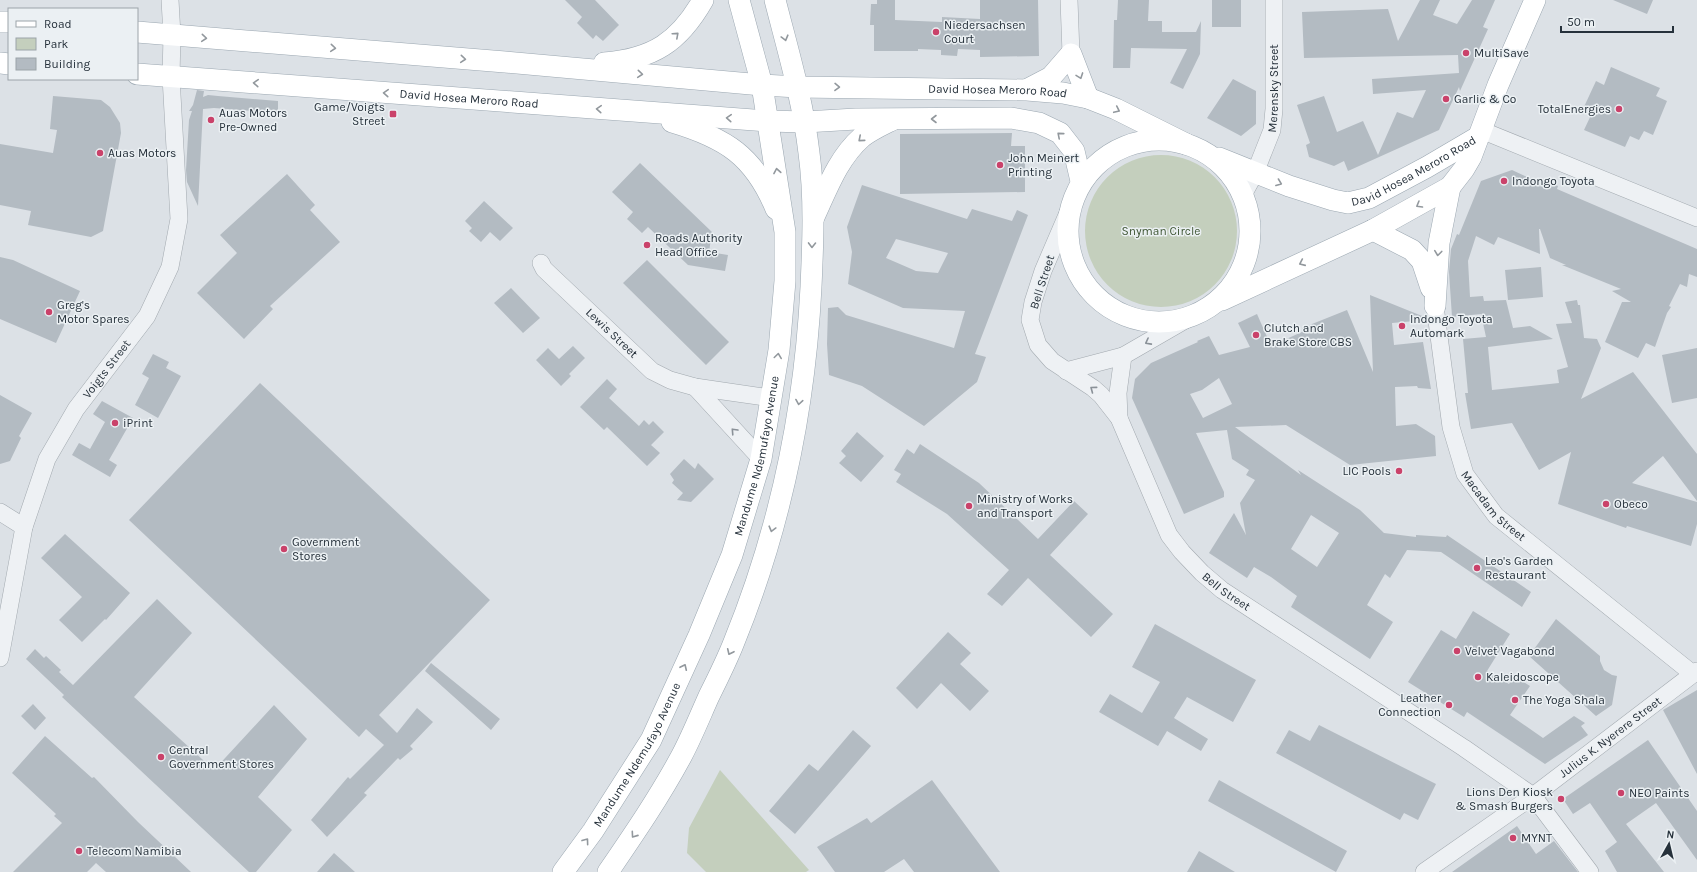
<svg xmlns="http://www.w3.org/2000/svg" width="1697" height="872" font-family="Karla,sans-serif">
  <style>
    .green { fill: #c4cfbd }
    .building { fill: #b3bbc2; fill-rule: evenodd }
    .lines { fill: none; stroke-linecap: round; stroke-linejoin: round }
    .minor-casing { stroke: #a2a9af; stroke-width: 18 }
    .major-casing { stroke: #9ba7b1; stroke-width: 22 }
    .minor { stroke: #eef1f4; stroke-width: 17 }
    .major { stroke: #fff; stroke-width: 21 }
    .oneway { stroke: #92989d }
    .oneway2 { stroke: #8a9198 }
    .poi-dot { fill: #ca426a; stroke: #ebf0f3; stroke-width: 1.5 }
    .labels { text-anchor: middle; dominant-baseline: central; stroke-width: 3; stroke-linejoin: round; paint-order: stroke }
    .poi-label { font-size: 12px; fill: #26313b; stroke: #ebf0f3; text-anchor: start }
    .street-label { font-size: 12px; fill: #26313b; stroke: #ebf0f3 }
    .park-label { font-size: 12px; fill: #3f5634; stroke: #ebf0f3 }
  </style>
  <rect width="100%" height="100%" fill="#dce1e6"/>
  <path class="green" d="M1085 231a76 76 0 1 1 152 0a76 76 0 1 1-152 0Z
    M720,770l89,100 -3,2h-100l-19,-19 2,-25z"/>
  <path class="building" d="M565,0h30l24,25 -16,16 -7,-6 -3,4 -16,-16 5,-6z
    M877,0h18v20l47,2v-5l38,2v-19h58l1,56 -59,1v-7l-22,-1 -1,7 -16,-1v-5l-23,-1v2h-44v-26h-4l1,-21h6z
    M1118,0h31l-1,21h14v11h34l5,-11 -1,33 -17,35 -13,-6 17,-34 -56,-1 -1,20h-17l1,-48h3z
    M1212,0h29v27h-29z
    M1420,0h20l-7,15 24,9 15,-24h23l-12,27 5,2 -28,62 -1,-4 -20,43 -91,41 -4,-10 -10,5 -25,-9 -3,-12 4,-2 -13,-38 27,-9 13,36 26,-11 15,34 19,-43 16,6 13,-28 -53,4 -1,-15 87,-6 -1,-18 -154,3 -2,-46 86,-3 10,32z
    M1613,0h40l-6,14z
    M1611,67l49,21 -4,8 11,5 -14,34 -9,-4 -5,9 -9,-4 -5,11 -41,-17 8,-17 -9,-4 13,-28 8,4z
    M1233,79l23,12v33l-15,12 -34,-18z
    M197,90l7,1 -1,6 5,-2 10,1 60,5v12l-64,-5 -11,1 -5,97 -11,-24 -1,-12 3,-50 3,-9h-3l4,-6z
    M53,96l48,4 9,7 10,16 1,10 -18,98 -12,6 -63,-12 3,-14 -31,-6v-61l53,9 4,-23 -7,-1z
    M1012,133l-1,13h14v46l-125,2v-60z
    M640,163l72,69 -3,20 19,3 -3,16 -37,-6 -40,-38 -6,6 -15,-14 6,-7 -21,-20z
    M1512,170l24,11 2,-3 20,8 -1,3 140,60v28l-8,-3 -2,13 -7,-3 -11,22 2,1 -4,6 -12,34 -9,-4 -8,15 -33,-16 17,-40h9l-19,-11 9,-2 -59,-24h4l-16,-7 -10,-29h-1l1,25 -42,-17 -4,8 -18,-9 -8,25 2,36 13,-1 1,5 22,-1 7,28 17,-2 23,13 -65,8 4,43 67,-7 -2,-13 11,-3 -12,-43 16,-1 -7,-21 12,-2 1,5h2l4,33 13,1 4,9 -20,51 52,-27 64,82v47l-34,-45 -31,27 65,19v22l-6,22 -64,-20 -1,2 -68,-24 13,-52 -32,18 -27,-47 -41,6 -6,-36h3l-5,-54 23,-2 -5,-23 -29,3 -3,-45 2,-23 6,-15 2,1 22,-54z
    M287,174l28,31 -5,5 30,32 -70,64 3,3 -29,30 -47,-46 40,-40 -17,-18z
    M862,185l105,34 5,-10 40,12 5,-11 11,5 -53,139 11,3 -9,25 -53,44 -62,-40 -33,-11 -2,-31 1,-36 10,-1 8,8 108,33 11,-37 -62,-3 -55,-24 4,-32 -5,-25zM896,239l52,14 -10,20 -22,-2 -30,-13z
    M484,201l29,27 -13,13 -10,-9 -9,10 -12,-11 3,-3 -7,-7z
    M0,257l13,3 67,31 -24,52 -56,-24z
    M647,260l82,82 -23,23 -83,-82z
    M1541,267l2,30 -35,3 -3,-30z
    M511,288l29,30 -17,15 -29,-30z
    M1370,295l57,23v2l-35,3 2,22 29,-3 8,47 -13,-1 -1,-2 -22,1 1,39 20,-2 19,12 1,20 -86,9 -64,-40 -51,2 66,48 -3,-5 62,40 24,23 32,4v-2l30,2 1,-2 84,57 -9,15 -81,-55 -34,-2 -17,28 -5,-4 -18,31 26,17 -23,37 -79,-52 6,-11 -26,-19 -17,-10 -7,11 -38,-25 25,-40 12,22 -6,-32 15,-23 -9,-5 3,-5 -17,-11 -5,-29 -31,3 28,59v5l-40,17 -52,-116 3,-19 16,-16 47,-21 -1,-1 12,-5 10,19 31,-8 -12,-24 19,-9 14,32 33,-15 -2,-3 45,-18 26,62zM1219,378l13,26 -29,14 -13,-24 12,-4zM1311,515l28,18 -22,34 -26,-18z
    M573,346l12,12 -16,16 2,2 -10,10 -25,-26 12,-12 11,11z
    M1697,348v50l-25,5 -10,-48z
    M153,354l16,8 -3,6 15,8 -23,42 -23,-13 14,-27 -7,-4z
    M607,379l10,10 -8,9 30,28 5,-6 5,5 4,-4 11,11 -13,13 9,8 -13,13 -40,-39 -3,3 -24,-23z
    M260,383l230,217 -111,115 18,18 20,-25 16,14 -23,24 3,3 -13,11 -2,-2 -34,35 3,2 -40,42 -16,-17 37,-43 2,2 34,-34 -18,-16 -7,8 -230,-217z
    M0,395l32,18 -13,23 2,2 -11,23 -10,3z
    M102,401l31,17 -24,42 8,5 -7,12 -38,-22 7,-12 11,6 15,-27 -12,-8z
    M857,432l27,24 -23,26 -22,-19 7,-7 -5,-5z
    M920,444l59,39 59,56 36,-38 14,13 -38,41 63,59 -22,23 -63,-59 -26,28 -15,-12 22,-24 -62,-56 -51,-32 5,-8 -7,-4 13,-21 7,5z
    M684,459l11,10 3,-6 16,16 -23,23 -14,-2 6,-7 -11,-10 2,-3 -4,-6z
    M65,534l65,59 -24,27 -1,-1 -23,23 -23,-22 23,-23 -41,-39z
    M157,599l35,34 -58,64 80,73 60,-65 33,34 -49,58 34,33 -36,42h-7l-187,-175 2,-2 -38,-36 9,-10 9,9 2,-2 15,14 -2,2 14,13z
    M1473,611l37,23 -23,37 22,13 5,-8 16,10 -20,29 33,23 31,-22 11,7 -4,3 7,9 -43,29 -78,-52 -3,5 -56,-35 33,-52 15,9z
    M1556,619l44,37v5l4,9 8,5 5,1 -5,29 -16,11 -67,-60z
    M1155,624l101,56 -23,42 -46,-25 -13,21 34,21 -7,12 -34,-20 -9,15 -59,-34 11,-18 32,19 18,-31 -28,-15z
    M948,632l23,21 -11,11 29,27 -19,20 -29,-28 -24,26 -21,-21z
    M431,663l69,56 -9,11 -66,-59z
    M1697,690v84l-34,-64z
    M33,704l13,14 -11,12 -14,-14z
    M1319,725l117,59 -18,36 -14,-7 -4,7 -124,-67 13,-23 21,11z
    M853,730l18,16 -76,88 -26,-23 40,-47 9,7z
    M45,736l47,42 2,-1 44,45 53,50h-85l-10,-9 -9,9h-74l49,-49 -8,-7 2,-2 -44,-41z
    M1648,740l49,71v49l-41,-57 -30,21 38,48h-47l-12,-21 12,-9 -27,-39 -17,11 -10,-15z
    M932,780l68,92h-86l-10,-13 -20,13h-49l-18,-25 50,-29 4,5z
    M1219,780l128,71 -11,21 -128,-71z
    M1517,826l19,28 18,-13 24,31h-126z
    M1199,851l36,21h-48z
    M334,853l21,19h-38z"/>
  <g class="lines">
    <g class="minor-casing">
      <g id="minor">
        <path d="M1069,0l2,54"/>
        <path d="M1481,130l216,88"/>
        <path id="s1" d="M1243,195l12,-22 17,-43 2,-21v-109"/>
        <path id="s2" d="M1070,208l-27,63 -10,31 -3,18 8,25 14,16 41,27 8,7 18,23 50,117 13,17 20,21 20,17 242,158 69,48 57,76"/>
        <path id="s3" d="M541,263l3,6 108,102 18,9 25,7 76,11"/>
        <path id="s4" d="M1435,306l16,121 14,47 31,42 197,158"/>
        <path d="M1066,371l57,-15"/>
        <path d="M695,387l66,72"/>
        <path d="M1119,418l-1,-25 5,-37 71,-41"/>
        <path d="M0,512l24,15"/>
        <path id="s5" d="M0,658l24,-131 23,-68 29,-50 71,-93 23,-49 9,-48 -8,-142 1,-42 -2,-35"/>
        <path id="s6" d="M1424,872l109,-76 164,-125"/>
      </g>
    </g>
    <g class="major-casing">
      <g id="major">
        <path d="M0,22h9"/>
        <path id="s7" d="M137,32l368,30 257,23 36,2 229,3 36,3 25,5 28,11 70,35"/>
        <path d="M0,63l9,1"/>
        <path d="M604,63c49,-4 75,-21 99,-63"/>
        <path id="s8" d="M137,74l631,47 37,1 51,-3 155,-1 28,5 21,10 14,18 7,30"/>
        <path d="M1028,89l23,-12 20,-23 17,44"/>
        <path d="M672,122c54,16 82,34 104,87"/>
        <circle cx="1159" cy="231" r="91"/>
        <path id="s9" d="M1219,158l70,28 44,14 15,3 21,-5 58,-31 51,-30"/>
        <path d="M814,217c13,-28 24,-59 48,-80 9,-7 20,-12 30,-17"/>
        <path d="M1373,230l39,20 10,11 9,27"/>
        <path d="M1222,300l151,-70 77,-43 14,-18 7,-12 27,-72 37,-85"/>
        <path d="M1435,306l4,-63 11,-56"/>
        <path id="s10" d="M563,872l30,-41 58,-91 48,-105 33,-80 29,-96 18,-109 6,-69v-49l-23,-147 -23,-85"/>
        <path d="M608,872c26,-38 52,-76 74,-117 10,-19 18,-39 27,-59 9,-18 18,-36 25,-54 46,-113 71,-234 77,-355 2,-44 4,-90 -2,-134 -6,-52 -21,-102 -34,-153"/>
      </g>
    </g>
    <use href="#minor" class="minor"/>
    <use href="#major" class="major"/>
  </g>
  <defs><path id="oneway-chevron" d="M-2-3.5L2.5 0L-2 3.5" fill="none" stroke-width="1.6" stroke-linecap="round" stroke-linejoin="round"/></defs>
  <g class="oneway">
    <use href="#oneway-chevron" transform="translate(676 35) rotate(-42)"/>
    <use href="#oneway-chevron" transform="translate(204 38) rotate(5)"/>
    <use href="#oneway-chevron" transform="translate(785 38) rotate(75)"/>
    <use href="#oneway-chevron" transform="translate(333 48) rotate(5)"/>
    <use href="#oneway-chevron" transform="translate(463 59) rotate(5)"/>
    <use href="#oneway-chevron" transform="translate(640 74) rotate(5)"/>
    <use href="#oneway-chevron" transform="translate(1080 76) rotate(70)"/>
    <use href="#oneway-chevron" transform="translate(256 83) rotate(-176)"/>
    <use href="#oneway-chevron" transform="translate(837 87) rotate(1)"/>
    <use href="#oneway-chevron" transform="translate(386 93) rotate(-176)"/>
    <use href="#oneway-chevron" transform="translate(599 109) rotate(-176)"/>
    <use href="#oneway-chevron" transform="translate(1117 110) rotate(25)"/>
    <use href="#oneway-chevron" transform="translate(729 118) rotate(-176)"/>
    <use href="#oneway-chevron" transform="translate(934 119) rotate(180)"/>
    <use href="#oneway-chevron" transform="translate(1060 135) rotate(-139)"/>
    <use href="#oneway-chevron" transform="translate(861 139) rotate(139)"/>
    <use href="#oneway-chevron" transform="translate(777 171) rotate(-100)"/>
    <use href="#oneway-chevron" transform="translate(1279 183) rotate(21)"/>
    <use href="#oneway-chevron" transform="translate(1419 205) rotate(150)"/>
    <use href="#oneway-chevron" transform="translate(812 245) rotate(91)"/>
    <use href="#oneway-chevron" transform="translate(1438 253) rotate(97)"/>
    <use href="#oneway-chevron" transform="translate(1302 263) rotate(156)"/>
    <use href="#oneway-chevron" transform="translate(778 356) rotate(-82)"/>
    <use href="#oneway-chevron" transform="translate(799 402) rotate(99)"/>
    <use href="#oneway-chevron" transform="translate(772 529) rotate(105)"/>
    <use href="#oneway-chevron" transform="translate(730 652) rotate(115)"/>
    <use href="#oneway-chevron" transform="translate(684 667) rotate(-65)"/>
    <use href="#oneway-chevron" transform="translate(634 835) rotate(125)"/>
    <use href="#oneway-chevron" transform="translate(586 841) rotate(-54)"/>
  </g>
  <g class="oneway2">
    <use href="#oneway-chevron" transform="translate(1148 342) rotate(152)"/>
    <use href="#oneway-chevron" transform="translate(1093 389) rotate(-143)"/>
    <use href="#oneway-chevron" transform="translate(734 431) rotate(-133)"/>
  </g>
  <g class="poi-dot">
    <circle cx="936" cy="32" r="4"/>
    <circle cx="1466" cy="53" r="4"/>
    <circle cx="1446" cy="99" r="4"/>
    <circle cx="1619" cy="109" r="4"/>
    <rect x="389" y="110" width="8" height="8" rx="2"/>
    <circle cx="211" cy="120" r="4"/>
    <circle cx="100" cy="153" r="4"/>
    <circle cx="1000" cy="165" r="4"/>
    <circle cx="1504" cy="181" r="4"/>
    <circle cx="647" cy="245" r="4"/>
    <circle cx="49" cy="312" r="4"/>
    <circle cx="1402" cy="326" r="4"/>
    <circle cx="1256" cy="335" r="4"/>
    <circle cx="115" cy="423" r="4"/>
    <circle cx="1399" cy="471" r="4"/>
    <circle cx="1606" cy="504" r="4"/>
    <circle cx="969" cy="506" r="4"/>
    <circle cx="284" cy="549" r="4"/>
    <circle cx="1477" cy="568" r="4"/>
    <circle cx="1457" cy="651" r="4"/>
    <circle cx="1478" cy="677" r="4"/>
    <circle cx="1515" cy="700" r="4"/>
    <circle cx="1449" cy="705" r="4"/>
    <circle cx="161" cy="757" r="4"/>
    <circle cx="1621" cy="793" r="4"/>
    <circle cx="1561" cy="799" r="4"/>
    <circle cx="1513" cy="838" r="4"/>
    <circle cx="79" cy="851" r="4"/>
  </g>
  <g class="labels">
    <g class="poi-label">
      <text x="944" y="25">Niedersachsen<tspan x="944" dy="14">Court</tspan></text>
      <text x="1474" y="53">MultiSave</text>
      <text x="1454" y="99">Garlic &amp; Co</text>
      <text x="385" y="107" text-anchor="end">Game/Voigts<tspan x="385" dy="14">Street</tspan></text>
      <text x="1611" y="109" text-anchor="end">TotalEnergies</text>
      <text x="219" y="113">Auas Motors<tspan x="219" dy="14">Pre-Owned</tspan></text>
      <text x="108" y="153">Auas Motors</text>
      <text x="1008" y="158">John Meinert<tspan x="1008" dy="14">Printing</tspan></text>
      <text x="1512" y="181">Indongo Toyota</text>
      <text x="655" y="238">Roads Authority<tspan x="655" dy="14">Head Office</tspan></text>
      <text x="57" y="305">Greg's<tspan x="57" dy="14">Motor Spares</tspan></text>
      <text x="1410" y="319">Indongo Toyota<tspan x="1410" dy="14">Automark</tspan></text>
      <text x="1264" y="328">Clutch and<tspan x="1264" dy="14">Brake Store CBS</tspan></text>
      <text x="123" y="423">iPrint</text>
      <text x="1391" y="471" text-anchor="end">LIC Pools</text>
      <text x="977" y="499">Ministry of Works<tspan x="977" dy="14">and Transport</tspan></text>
      <text x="1614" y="504">Obeco</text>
      <text x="292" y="542">Government<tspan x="292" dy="14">Stores</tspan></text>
      <text x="1485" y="561">Leo's Garden<tspan x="1485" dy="14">Restaurant</tspan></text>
      <text x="1465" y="651">Velvet Vagabond</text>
      <text x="1486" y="677">Kaleidoscope</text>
      <text x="1441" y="698" text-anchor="end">Leather<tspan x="1441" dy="14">Connection</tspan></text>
      <text x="1523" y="700">The Yoga Shala</text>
      <text x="169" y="750">Central<tspan x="169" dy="14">Government Stores</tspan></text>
      <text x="1553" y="792" text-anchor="end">Lions Den Kiosk<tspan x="1553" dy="14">&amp; Smash Burgers</tspan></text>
      <text x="1629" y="793">NEO Paints</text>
      <text x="1521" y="838">MYNT</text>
      <text x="87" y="851">Telecom Namibia</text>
    </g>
    <g class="street-label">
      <text stroke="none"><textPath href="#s1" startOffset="113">Merensky Street</textPath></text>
      <text stroke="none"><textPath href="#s7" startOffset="863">David Hosea Meroro Road</textPath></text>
      <text stroke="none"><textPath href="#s8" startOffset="333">David Hosea Meroro Road</textPath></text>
      <text stroke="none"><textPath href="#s9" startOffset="210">David Hosea Meroro Road</textPath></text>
      <text transform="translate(1042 282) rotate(-72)">Bell Street</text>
      <text stroke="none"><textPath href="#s3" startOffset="100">Lewis Street</textPath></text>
      <text stroke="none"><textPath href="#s5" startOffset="313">Voigts Street</textPath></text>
      <text stroke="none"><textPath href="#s10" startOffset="463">Mandume Ndemufayo Avenue</textPath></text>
      <text stroke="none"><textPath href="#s4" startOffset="214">Macadam Street</textPath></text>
      <text stroke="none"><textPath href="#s2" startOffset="464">Bell Street</textPath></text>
      <text stroke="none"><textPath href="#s6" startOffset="230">Julius K. Nyerere Street</textPath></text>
      <text stroke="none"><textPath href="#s10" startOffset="139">Mandume Ndemufayo Avenue</textPath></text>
    </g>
    <g class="park-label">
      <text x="1161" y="231">Snyman Circle</text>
    </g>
  </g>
  <rect x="8" y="8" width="130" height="72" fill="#ebf0f3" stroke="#9ca4a9"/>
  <rect x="16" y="21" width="20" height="6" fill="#ffffff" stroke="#9ca4a9"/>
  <text x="44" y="28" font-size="12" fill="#26313b">Road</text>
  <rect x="16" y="38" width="20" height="12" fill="#c4cfbd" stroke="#9ca4a9"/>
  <text x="44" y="48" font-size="12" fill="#26313b">Park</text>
  <rect x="16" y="58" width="20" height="12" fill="#b3bbc2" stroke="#9ca4a9"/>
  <text x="44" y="68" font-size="12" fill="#26313b">Building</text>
  <g transform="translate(1669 844) rotate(8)" stroke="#ebf0f3" stroke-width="3" paint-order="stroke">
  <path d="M0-3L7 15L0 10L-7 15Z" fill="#26313b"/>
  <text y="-6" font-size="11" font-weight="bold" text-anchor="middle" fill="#26313b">N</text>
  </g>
  <path d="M1561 26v6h112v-6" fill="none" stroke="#26313b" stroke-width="2"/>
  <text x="1567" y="26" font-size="12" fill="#26313b" stroke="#ebf0f3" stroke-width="3" paint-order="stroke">50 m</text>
</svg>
